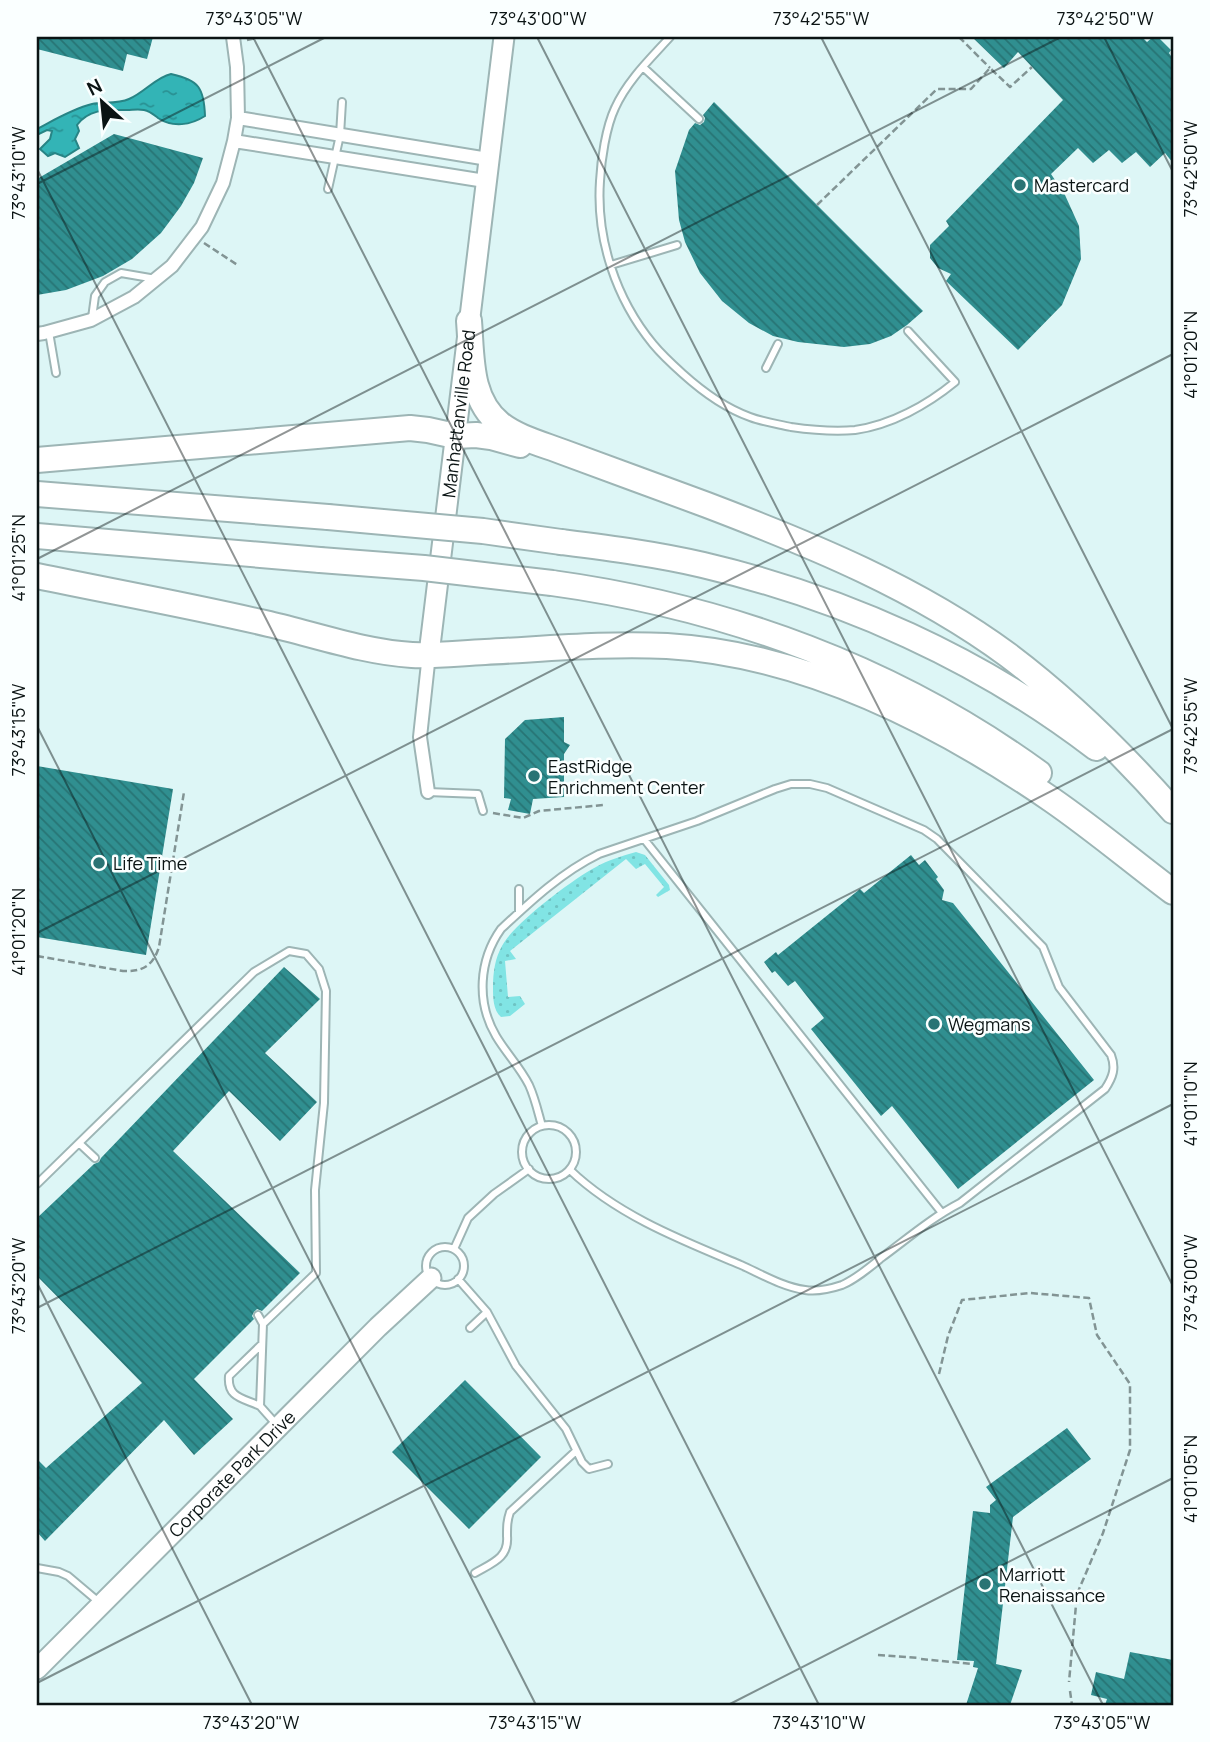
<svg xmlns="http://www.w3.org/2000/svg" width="1210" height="1742" font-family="Manrope,sans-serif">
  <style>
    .grass { fill: url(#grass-dots) }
    .water { fill: url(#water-ripples); stroke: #278485; stroke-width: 2 }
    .building { fill: url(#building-back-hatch) }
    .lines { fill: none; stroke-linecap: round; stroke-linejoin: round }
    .lane-casing { stroke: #9db5b5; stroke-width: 10 }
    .street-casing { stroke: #9db5b5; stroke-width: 16 }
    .secondary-casing { stroke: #9db5b5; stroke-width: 23 }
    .highway-casing { stroke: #9db5b5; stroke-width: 28 }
    .path { stroke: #829494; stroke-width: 2.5; stroke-dasharray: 7 3.5; stroke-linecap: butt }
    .lane { stroke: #fff; stroke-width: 6 }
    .street { stroke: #fff; stroke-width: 12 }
    .secondary { stroke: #fff; stroke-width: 19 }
    .highway { stroke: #fff; stroke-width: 24 }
    .highway-bridge-casing { stroke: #9db5b5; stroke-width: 28; stroke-linecap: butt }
    .highway-bridge { stroke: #fff; stroke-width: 24 }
    .ticks { fill: none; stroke: #0b1414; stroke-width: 2; stroke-opacity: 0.45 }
    .poi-dot { fill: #297374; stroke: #faffff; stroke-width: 2.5 }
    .labels { text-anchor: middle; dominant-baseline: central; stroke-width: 5; stroke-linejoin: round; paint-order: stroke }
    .poi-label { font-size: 18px; fill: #0b1414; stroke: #faffff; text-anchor: start }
    .street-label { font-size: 18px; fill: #0b1414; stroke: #faffff }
    .neatline { fill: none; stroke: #0b1414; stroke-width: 2.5 }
    .ticks-label { font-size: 18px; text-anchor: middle; fill: #0b1414 }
  </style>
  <defs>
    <pattern id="grass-dots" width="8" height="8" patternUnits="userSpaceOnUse" patternTransform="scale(1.75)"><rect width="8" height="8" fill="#81e4e4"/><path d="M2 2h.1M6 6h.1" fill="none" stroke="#6ec3c3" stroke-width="1.8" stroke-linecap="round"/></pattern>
    <pattern id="water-ripples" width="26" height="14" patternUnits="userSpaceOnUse" patternTransform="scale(1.75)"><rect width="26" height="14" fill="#33b4b6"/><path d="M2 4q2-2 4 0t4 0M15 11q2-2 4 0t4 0" fill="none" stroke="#299193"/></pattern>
    <pattern id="building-back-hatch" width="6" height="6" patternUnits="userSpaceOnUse" patternTransform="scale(1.75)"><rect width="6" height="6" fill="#308f90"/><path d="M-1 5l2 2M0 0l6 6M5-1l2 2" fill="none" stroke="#277474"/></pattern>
  </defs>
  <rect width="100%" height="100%" fill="#ddf6f6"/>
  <path class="grass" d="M636,852l9,3 24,30 1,5 -12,7 -2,-2 8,-8 -19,-23 -9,5 -10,-10 -116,92 6,8 -11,2 3,36 12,-1 5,8 -15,12 -9,1c-8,-7 -8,-19 -8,-30 0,-14 2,-29 9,-41 11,-22 71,-67 94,-79 12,-7 26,-11 40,-15z"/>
  <path class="water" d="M171,74c28,6 33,14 34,42 -14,9 -32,12 -47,2 -5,-4 -8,-7 -14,-8 -6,-1 -12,0 -17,0 -19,0 -37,-2 -50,15l2,6 -4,8 4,9 -14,9 -10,-4 -7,3 -8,-7 10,-10 2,-8 -5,-1 -10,5v-6c17,-9 35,-20 55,-25 11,-2 26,0 37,-5 15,-6 27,-22 42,-25z"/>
  <path class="building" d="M37,37h116l-6,22 -20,-5 -4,17 -86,-22z
    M972,37h170l5,5 6,-5h5l13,13 -2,3 4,6v104l-8,-10 -15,14 -14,-15 -14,11 -13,-13 -16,13 -15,-15 -27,26 14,21 14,31 2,33 -19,46 -44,45 -72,-69 5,-7 -13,-6 -8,-10v-13l19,-19 -3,-5 117,-121 -45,-48 -14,16z
    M714,102l209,209 -16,14 -16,11 -21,8 -26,3 -46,-5 -25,-6 -24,-13 -27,-22 -22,-28 -15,-31 -6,-22 -4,-49 14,-41 6,-7 5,2 4,-3 1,-4 -2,-3z
    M114,134l89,24 -9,25 -13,23 -20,27 -29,26 -29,17 -37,14 -29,5v-116z
    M564,717v25l6,3 -6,9v43l-31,2 -3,15 -22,-4 3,-11 -7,-1 1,-59 20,-19z
    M37,766l136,23 -27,166 -109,-18z
    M911,855l8,10 6,-5 13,17 -2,2 8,11 -2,10 11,3 141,177 -136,109 -66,-83 -11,10 -70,-87 13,-11 -29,-37 -7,5 -13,-15 -3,2 -8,-11 12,-10 2,3 82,-66 4,4z
    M284,967l36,32 -55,54 52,49 -37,39 -51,-50 -56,60 127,122 -38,38 -5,-2 -3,3 -2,4 2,3 -60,60 39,40 -39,36 -30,-35 -119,121 -8,-9v-73l9,9 96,-85 -105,-107v-58l57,-54 5,-2 2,-4z
    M465,1380l76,77 -72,72 -77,-77z
    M1067,1428l24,31 -78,58 -17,147 26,6 -12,35h-44l12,-37 -5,-1 1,-6 -17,-1 16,-149 17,2v-8l6,-5 -10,-13z
    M1130,1652l43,8v45h-68l2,-6 -16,-4 5,-23 28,7z"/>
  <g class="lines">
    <g class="lane-casing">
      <path id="lane" d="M670,37c-20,22 -43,44 -55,71 -9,19 -14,52 -15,73 -4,58 16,118 53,163 9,11 20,21 30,30 20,18 42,34 67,43 13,5 28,7 41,10 21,3 43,5 64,3 36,-5 72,-25 100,-48l-47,-51
        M643,67l56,52
        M328,189l12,-54 2,-33
        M611,265l66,-20
        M92,318l3,-22 10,-14 16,-9 35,6
        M49,332l7,41
        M766,368l12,-24
        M428,792l50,2 5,17
        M644,839l298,374
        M519,912v-23
        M522 1152a27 27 0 1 1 54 0a27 27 0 1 1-54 0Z
        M542,1126c-4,-14 -7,-28 -13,-41 -9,-18 -23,-32 -33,-49 -20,-34 -17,-76 5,-107 30,-28 61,-57 98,-75l98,-33 78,-32 16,-5h19l17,4 97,42 13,9 106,108 16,40 52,68c5,13 2,22 -6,34l-145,114c-29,15 -53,36 -79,55 -12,10 -25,21 -39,27 -12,4 -24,7 -37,5 -22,-3 -44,-16 -64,-25 -60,-25 -124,-50 -171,-95
        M79,1143l16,15
        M37,1184l217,-212 35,-21 17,3 13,15 7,22 -2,112 -9,87 1,83 -53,51 -3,82 16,18
        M426 1266a19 19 0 1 1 38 0a19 19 0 1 1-38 0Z
        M454,1249l14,-31 26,-24 35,-25
        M458,1279l29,33 29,54 50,63 16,33 7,7 19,-5
        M258,1315l5,9
        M470,1328l17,-16
        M260,1406c-17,-8 -33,-8 -31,-30l33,-32
        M37,1568l22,4 9,4 32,27
        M475,1573c17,-10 34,-15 32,-37 0,-10 0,-15 3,-24l66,-61"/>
    </g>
    <g class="street-casing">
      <path id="street" d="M238,118l250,41
        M234,141l251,40
        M37,334l7,-1 47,-13 43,-23 38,-31 30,-39 21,-44 11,-42 4,-23 -1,-51 -4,-30
        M428,792l-8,-55 9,-83"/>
    </g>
    <g class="secondary-casing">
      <g id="secondary">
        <path id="s1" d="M429,654l75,-617"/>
        <path id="s2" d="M37,1669l341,-342 53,-49"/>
      </g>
    </g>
    <g class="highway-casing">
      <path id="highway" d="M469,321c3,36 0,78 31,103 18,14 42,20 63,28 48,18 96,35 144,53 105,40 210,83 301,150 61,46 115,99 165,156
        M37,460l373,-32 18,2 27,6 21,-1 15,2 29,8
        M37,494l291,23
        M37,536l283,24
        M561,542c47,6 95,12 142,23 141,33 277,94 393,183
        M37,576c77,16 155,30 232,48 47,11 95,28 143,31 24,1 49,-2 73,-3 60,-3 121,-9 182,-6 138,8 273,77 385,154 42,29 81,62 121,92
        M552,583c175,24 344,86 487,190"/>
    </g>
    <path class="path" d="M959,37l31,31
      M247,40l13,-3
      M817,205l120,-116h34l19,-21 20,19 22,-20
      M204,243l35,23
      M493,813l30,5 16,-7 64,-6
      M37,956l86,15c19,1 30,-5 36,-24l25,-155
      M939,1374l9,-38 14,-36 68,-7 59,5 8,37 33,49v66l-27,83 -26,61 -8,88
      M878,1655l42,3
      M921,1659l52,5
      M1070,1691l2,14"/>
    <use href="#lane" class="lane"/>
    <use href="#street" class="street"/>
    <use href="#secondary" class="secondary"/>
    <use href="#highway" class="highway"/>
    <g class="highway-bridge-casing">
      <path id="highway-bridge" d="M328,517l155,14 78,11
        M320,560l104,8 128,15"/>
    </g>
    <use href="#highway-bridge" class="highway-bridge"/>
  </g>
  <path class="ticks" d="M253,37l850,1668M537,37l636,1249M821,37l352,692M1104,37l69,135M37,169l782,1536M37,184l289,-147M37,559l1024,-522M37,726l499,979M37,933l1136,-579M37,1283l215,422M37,1308l1136,-579M37,1683l1136,-579M728,1705l445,-227"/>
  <g class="poi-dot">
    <circle cx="1020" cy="185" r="7"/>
    <circle cx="534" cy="776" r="7"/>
    <circle cx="99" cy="863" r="7"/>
    <circle cx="934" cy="1024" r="7"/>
    <circle cx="985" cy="1584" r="7"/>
  </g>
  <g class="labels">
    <g class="poi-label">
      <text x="1034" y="185">Mastercard</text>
      <text x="548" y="766">EastRidge<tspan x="548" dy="21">Enrichment Center</tspan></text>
      <text x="113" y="863">Life Time</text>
      <text x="948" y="1024">Wegmans</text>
      <text x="999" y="1574">Marriott<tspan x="999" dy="21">Renaissance</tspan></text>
    </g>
    <g class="street-label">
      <text stroke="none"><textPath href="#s1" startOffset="242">Manhattanville Road</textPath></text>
      <text stroke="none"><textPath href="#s2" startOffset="276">Corporate Park Drive</textPath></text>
    </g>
  </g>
  <rect width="1210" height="1742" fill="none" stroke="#faffff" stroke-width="77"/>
  <g transform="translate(102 102) rotate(333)" stroke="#faffff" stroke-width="5" paint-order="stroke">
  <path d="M0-5L12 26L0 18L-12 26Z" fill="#0b1414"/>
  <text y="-10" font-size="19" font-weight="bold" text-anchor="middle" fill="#0b1414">N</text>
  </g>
  <rect x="38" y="38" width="1134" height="1666" class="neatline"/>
  <g class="ticks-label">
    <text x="254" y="25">73°43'05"W</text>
    <text x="538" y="25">73°43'00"W</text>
    <text x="821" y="25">73°42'55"W</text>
    <text x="1105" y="25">73°42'50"W</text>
    <text transform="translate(1191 169) rotate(-90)" y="6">73°42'50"W</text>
    <text transform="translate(19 173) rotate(-90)" y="6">73°43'10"W</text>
    <text transform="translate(1191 355) rotate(-90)" y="6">41°01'20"N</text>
    <text transform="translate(19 558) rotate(-90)" y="6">41°01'25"N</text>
    <text transform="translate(1191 726) rotate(-90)" y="6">73°42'55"W</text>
    <text transform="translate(19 730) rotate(-90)" y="6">73°43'15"W</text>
    <text transform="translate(19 932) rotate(-90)" y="6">41°01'20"N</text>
    <text transform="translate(1191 1104) rotate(-90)" y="6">41°01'10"N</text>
    <text transform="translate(1191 1283) rotate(-90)" y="6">73°43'00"W</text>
    <text transform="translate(19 1286) rotate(-90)" y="6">73°43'20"W</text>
    <text transform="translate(1191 1479) rotate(-90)" y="6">41°01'05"N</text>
    <text x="251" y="1729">73°43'20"W</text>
    <text x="535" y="1729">73°43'15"W</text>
    <text x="819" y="1729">73°43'10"W</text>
    <text x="1102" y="1729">73°43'05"W</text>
  </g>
</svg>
